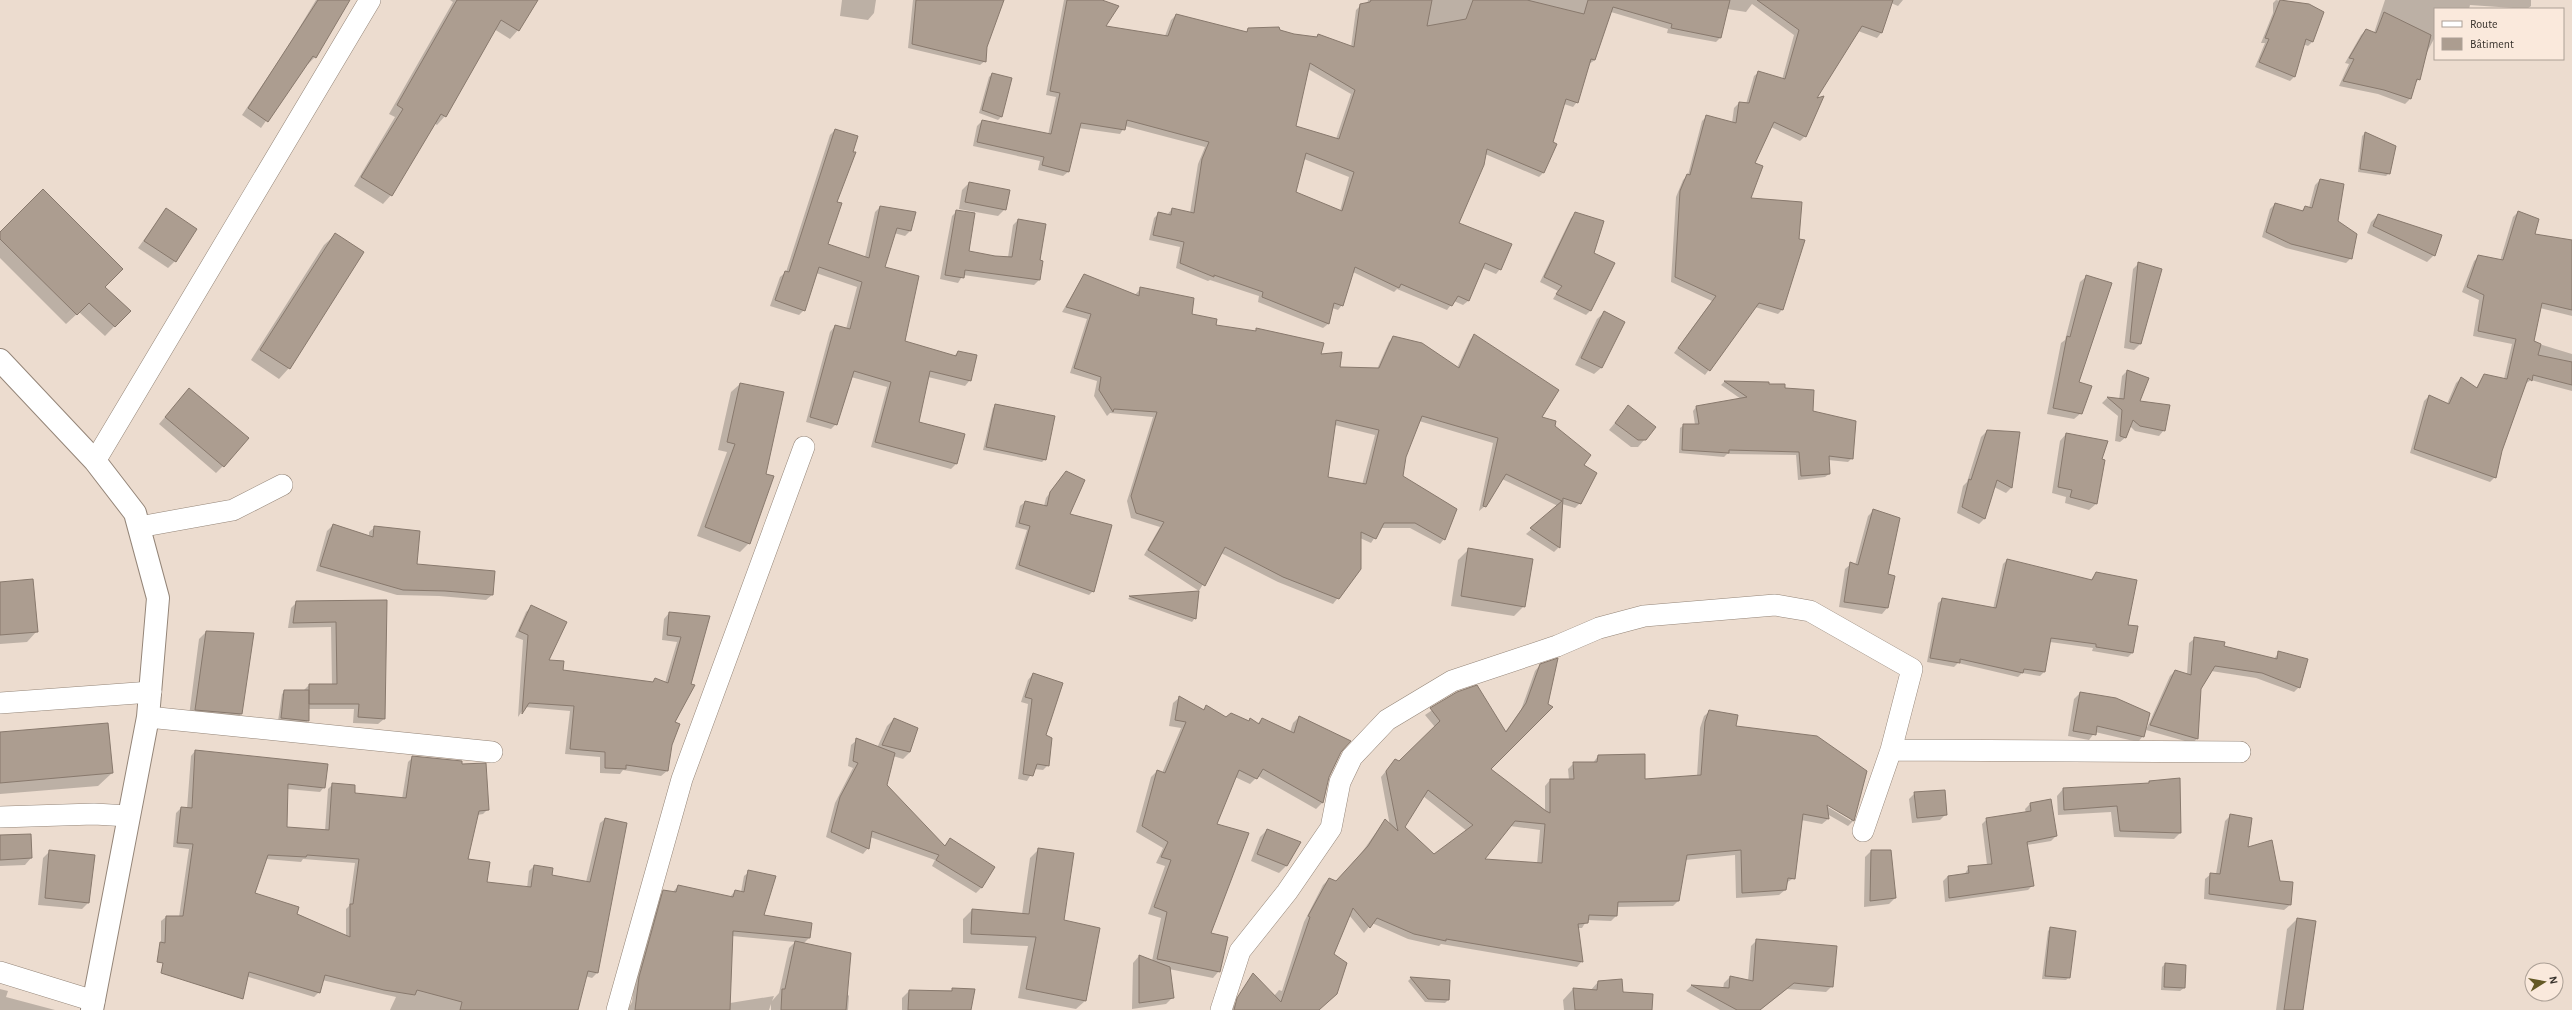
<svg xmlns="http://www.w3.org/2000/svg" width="2572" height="1010" font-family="'Alegreya Sans',sans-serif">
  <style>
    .shadow { fill: #0003; fill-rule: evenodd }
    .building { fill: #ac9d90; stroke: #88796d; fill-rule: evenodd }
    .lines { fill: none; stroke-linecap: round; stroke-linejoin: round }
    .street-casing { stroke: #948578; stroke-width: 22 }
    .secondary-casing { stroke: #948578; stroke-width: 24 }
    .street { stroke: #fff; stroke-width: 21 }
    .secondary { stroke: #fff; stroke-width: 22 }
  </style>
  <rect width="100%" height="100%" fill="#ecdccf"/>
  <path class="shadow" d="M316,0h20l-21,57 -7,7 -1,-1 -46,65 -19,-13 42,-62z
    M450,0h74l9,6 -15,24 -8,9 -16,-10 -49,87 -8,9 -3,-2 -43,72 -8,9 -29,-18 41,-69 -6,-3 64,-112z
    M842,0h34l-2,13 -6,7 -28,-4z
    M913,0h81l-9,61 -5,4 -72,-17z
    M1064,0h33l7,27 61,9 6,-16 5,-5 69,18 4,-4 31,1 13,5 23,2 2,-1 33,11 5,-37 5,-5 6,-1 1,-4h535l-5,6 -7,-3 -10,30 -4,5 -19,-7 -43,68 -10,37 -5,5 -29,-14 -17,37 -4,35 32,111 -4,4 -23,-7 -50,68 -31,-22 38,-52 -41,-19 5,-85 7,-17 5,-5 14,-54 5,-5 25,7 2,-15 5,-5 7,1 8,-28 5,-4 23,8 12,-45 -42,-31 -6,8 -19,-3 -7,29 -4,4 -49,-9 1,-4 -57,-17 -16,48 -6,4 -12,38 -4,5 -9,-3 -21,69 -4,4 -54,-23 -27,69 42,46 -4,5 -14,-6 -14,33 -5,4 -9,-4 -7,9 -50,-21 -3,3 -41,-20 -11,33 -4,5 -6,-2 -4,16 -5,4 -65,-26 1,-6 -49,-16 -2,1 -32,-13 4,-21 -31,-7 5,-22 5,-5 8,2 5,-6 18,4 8,-49 7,-17 -80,-21 -5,8 -42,-6 -10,44 -5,4 -25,-6 2,-9 -67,-15 4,-20 5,-5 66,14 8,-38 -10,-2zM1308,69l43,25 -15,45 -41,-13zM1304,159l45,18 -9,34 -45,-18z
    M2276,0l34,6 3,35 -5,5 -5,-2 -9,33 -4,4 -35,-14 10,-24h-4l12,-30v-10z
    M2385,0h146v6l-4,3 -57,-4 -1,4h-34v28l-10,19 -6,23 -5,5 -4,15 -5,5 -27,-10 -39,-8 10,-22 -4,-1 16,-28 5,-5 8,3z
    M992,74l19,5 -10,38 -3,3 -19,-7 10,-36z
    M835,130l1,72 -10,43 39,12 10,-45 5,-5 30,24 -5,5 -11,-3 -10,35 20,74 49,15 5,-5 12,28 -5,6 -37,-9 -10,46 38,41 -5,5 -80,-22 16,-60 -36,-10 -15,47 -5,5 -25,-7 24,-90 5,-6 11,3 11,-42 -41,-14 -12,37 -5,5 -29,-9 10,-29 6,-5 44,-137z
    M2365,133l24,40 -3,3 -28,-4 4,-36z
    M2320,180l31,78 -5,5 -60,-15 -24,-11 8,-28 5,-5 26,7 5,-4 3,1 6,-23z
    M969,183l36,26 -7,7 -39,-7 3,-19z
    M166,209l9,52 -7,7 -30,-20z
    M957,211l10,41 28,5h13l5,-32 5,-5 21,41v19l-5,5 -71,-10 -5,8 -18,-4 12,-63z
    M2518,212l16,23 38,6v75l-32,-8 -7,34 39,12v37l-41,-11 -6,4 -24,66 -6,27 -5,5 -80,-29 14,-52 5,-5 18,8 9,-21 5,-5 15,10 8,-13 20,4 8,-35 -39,-8 6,-36 -17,-8 12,-31 5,-5 21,5 13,-44z
    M1576,214l17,39 21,10 -24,48 -4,4 -33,-16 5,-8 -18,-9 31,-64z
    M2378,215l56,40 -7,7 -60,-29 4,-11z
    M0,234l103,53 26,24 -24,25 -26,-24 -13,12 -66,-66z
    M335,235l28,18 -74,115 -10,11 -28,-19 73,-115z
    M2139,263l1,81 -6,6 -10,-2 9,-79z
    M1084,275l51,20 6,-7 73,38 40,6 3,-3 63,27 19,12 38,1 12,-27 5,-5 63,31 13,-28 4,-5 66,82 14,10 29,38 -3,38 -5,5 -13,-4 -3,43 -5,5 -28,-18 32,-28 -56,-27 -17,27 -6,5 14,-68 -74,-22 -14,35 -3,20 42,63 -4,5 -30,-16h-29l-10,15 -11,-5v31l-27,35 -55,-22 -57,-29 -22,38 -55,-36 16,-28 -29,-9 -4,-17 26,-84 -43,-4 -3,3 -13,-20 3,-15 -27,-8 17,-54 -25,-7zM1335,425l40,10 -13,50 -35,-7z
    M2087,276l-9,107 3,30 -7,6 -27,-5 14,-71 4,-3 15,-58z
    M1604,313l19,9 -22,46 -7,6 -19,-9 22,-46z
    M2127,371l12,31 25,28 -5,6 -24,-5 -5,-5 -4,11 -6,5 -5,-1 3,-25 -16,-13 5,-5 12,2 3,-24z
    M1724,382l44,1v2l16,4 28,23 40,46 -4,4 -20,-2 1,14 -4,3 -27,3 -2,-25 -69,-1 -3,3 -45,-4 1,-25 4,-3h11l-2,-14 3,-4 45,-8 -20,-14z
    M740,384l9,159 -9,9 -43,-16 30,-84 -9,-2 13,-58z
    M183,396l40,70 -7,7 -57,-49z
    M996,405l49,54 -3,3 -59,-12 10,-42z
    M1628,407l17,32 -7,8h-7l-22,-17z
    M1987,431l24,57 -5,5 -12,-6 -10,32 -5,5 -22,-11 6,-27 4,-4 14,-45z
    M2066,434l38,27 -8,43 -7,6 -24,-7 1,-6 -14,-4 8,-52z
    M1062,476l7,38 24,77 -4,4 -74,-26 12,-39 -12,-3 5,-21 5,-4 19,4 2,-8z
    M1874,510l13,65 7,2 -7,31 -5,6 -43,-7 6,-38 6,-5 4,1 13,-49z
    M333,525l36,11v-4l6,-5 41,38 76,30 -6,5 -47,-4 -42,-1 -81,-24 11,-40z
    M1469,549l55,57 -10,10 -63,-10 7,-46z
    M2007,560l83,21 6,-8 30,52 11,2 -5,26 -4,4 -36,-6 1,-3 -43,-6 -6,30 -4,4 -18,-3 -4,4 -60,-14 -4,4 -27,-5 11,-59 5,-4 50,10 10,-45z
    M0,583l37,48 -10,11 -27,2z
    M1198,592l-3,26 -3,4 -64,-23 2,-2z
    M386,601l-2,118 -6,5 -25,-1 1,-14h-46v12l-4,3 -26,-3 4,-27 3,-3 19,-1 6,-6 22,1 -1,-58 -43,1 3,-20 6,-6z
    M531,607l17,54 14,10 90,12 3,-4 10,4 12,-41 -15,-2 2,-21 5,-6 40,3 -35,107 -7,48 -6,5 -38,-6 -3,4 -20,-1v-16l-35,-3 5,-43 -45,-4 -7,10 5,-77 -8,-3 11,-25z
    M206,632l47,2 -12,80 -7,7 -45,-5 10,-77z
    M2194,639l80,20 5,-7 20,35 -5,5 -38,-14 -45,-7 -11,18 -3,50 -5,4 -46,-13 24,-54 5,-5 12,4 2,-32z
    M1557,660l-68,109 56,41v-24l5,-6h19l-1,-11 6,-6h19l5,-7 46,24 53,-4 3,-48 4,-12 6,-5 24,16 131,44 -12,50 -5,5 -21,-12 1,5 -6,5 -21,-4 -7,58 -8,5 -1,7 -6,5 -43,3 -1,-43 -50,5 -7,41 -5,5 -56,1 -1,9 -5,5 -24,-1 -5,8h-4l4,33 -5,6 -136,-23 -2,2 -31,-7 -36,-16 -8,10 -15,-18 -16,40 -15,55h-87l22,-35 21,21 5,-6 3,1 22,-69 19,-37 6,-6 7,3 26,-30 23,-32 5,6 -9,-49 14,-17 4,3 36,-36 -10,-12 32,-22 48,39 16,-22 14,-39 5,-6zM1423,796l44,35 -33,25 -30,-29zM1824,802l27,16v3l-28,-17zM1510,826l30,4 -3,34 -54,-4z
    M1033,674l12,62 3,29 -5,5 -9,-1 -7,12 -9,-2 10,-75 -7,-2 7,-22z
    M2080,693l63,43 -5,6 -43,-10 -6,8 -21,-4 6,-37z
    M1180,697l22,13 4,-3 20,11 22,4 3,-3 6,5 5,-5 28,13 3,-9 6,-6 41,34 -12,25 -6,27 -6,6 -58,-33 -8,8 -15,-7 -19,47 -6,110 9,37 -6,7 -44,-9 4,28 -7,7 -34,5 1,-46 6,-7 13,5 9,-43 -13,-4 17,-48 -9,-3 7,-15 -27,-16 15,-55 6,-6 5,2 19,-45 -12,-2 4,-23z
    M894,719l16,33 -7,7 -10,-3 -7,30 57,61 7,-7 31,48 -5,5 -44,-27 3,-6 -65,-23 -2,11 -5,6 -37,-17 9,-34 18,-35 -5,-2 3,-21 6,-5 20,8 10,-22z
    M0,733l112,40 -14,13 -98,8z
    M195,751l129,36 -4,5 -33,-3 -1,39 39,3 3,-42 5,-5 20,10 49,5 6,-37 5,-5 48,7 27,45 -5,5 -6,1 -10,45 19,23 41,5 2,-17 5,-5 17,10 35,6 14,-59 5,-4 21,5 -29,149 -5,5 -7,-2 -8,34h-187l6,-13 -74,-17 -3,12 -5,5 -153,-47v-29l5,-4h13l10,-68 -16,-2 3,-34 5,-5 6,1 4,-53zM266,859l35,3 2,-3 52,4 -6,43 -3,3v27l-92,-42z
    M2150,782l30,51 -6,6 -60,-2 -3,-25 -53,3 -1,-19 6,-7 85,-5z
    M1915,793l31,21 -6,6 -28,3 -3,-24z
    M2030,804l26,32 -5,5 -24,4 6,40 -5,5 -83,12 -2,-21 5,-5 16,-1 5,-8 18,-2 -5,-41 5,-5 39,-6 -1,-4z
    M2231,815l16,33 32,33 11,24 -6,5 -80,-11 1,-20 6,-5h5l9,-53z
    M1267,830l32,13 -13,23 -7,7 -28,-12 9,-24z
    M0,836l31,22 -6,7 -25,1z
    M1039,849l46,152 -9,8 -58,-11 10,-52 -65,-3v-24l9,-9 50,4 8,-56z
    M50,851l38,52 -6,6 -44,-4 5,-47z
    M1871,851l24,47 -6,6 -25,3 1,-50z
    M749,872l13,43 48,9 -1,14 -6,6 46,52 -1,14h-77v-6l-2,6h-142l5,-8 2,-20 25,-86 5,-5 9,1 5,-6 52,11 5,-6 6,1 3,-16zM732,936l63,6 -6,6 -10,45 -7,8 2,-5 -44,7z
    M2297,919l4,91h-25l11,-81z
    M2051,928l18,49 -3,3 -24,-1 6,-48z
    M1757,940l75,46 -6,6 -39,-3 -27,21h-40l-34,-19 5,-5 32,3 1,-6 6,-6 18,4 3,-35z
    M2165,964l19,24 -4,3 -19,-1 1,-23z
    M1411,978l38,3 -1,19 -3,3 -20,-1 -17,-21z
    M1598,982l26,28h-60l-1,-10 10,-11 17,2z
    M0,989l8,2 -2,6 49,13h-55z
    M974,990l-4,20h-68v-12l7,-7z"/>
  <path class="building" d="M318,0h32l-34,58 -3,-2 -45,66 -20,-14z
    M457,0h81l-19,31 -18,-11 -55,97 -5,-3 -49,82 -31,-19 42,-68 -6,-4z
    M916,0h88l-17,47 -1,15 -74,-18z
    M1067,0h35l17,6 -13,20 62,10 8,-22 71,18 1,-4 31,-1 1,3 14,4 23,3 1,-3 36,13 6,-43 10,-2 1,-2h61l-5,26 39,-7 7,-19h54l57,14 4,-14h142l-9,38 -50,-10 1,-4 -59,-17 -18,53 -4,-1 -13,44 -12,-4 -13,43 4,2 -13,29 -57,-24 -3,16 -25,58 53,21 -11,26 -16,-7 -16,38 -11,-5 -6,10 -51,-22 -2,4 -44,-21 -12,39 -9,-3 -5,21 -67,-27 1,-5 -49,-17v2l-34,-14 4,-21 -31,-7 5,-23 13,3 1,-7 22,5 8,-54 7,-17 -82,-22 -2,10 -44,-7 -12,49 -27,-7 2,-8 -67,-15 5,-22 69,14 9,-41 -10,-2zM1310,63l45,27 -16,49 -43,-13zM1306,153l48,19 -12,39 -46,-19z
    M1757,0h136l-11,33 -20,-7 -45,72 7,-2 -18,41 -32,-15 -19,41 8,3 -12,32 51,4 -3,37 6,1 -22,70 -24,-7 -49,68 -32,-23 38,-52 -41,-19 5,-86 7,-17 3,1 16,-60 30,8 3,-21 10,1 9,-32 27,8 14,-49z
    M2280,0l29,4 15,8 -11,30 -7,-3 -11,38 -36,-15 10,-23 -4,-1z
    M2384,12l47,23 -11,45 -3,-1 -6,20 -27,-9 -41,-9 11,-22 -5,-1 17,-29 10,4z
    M992,73l20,5 -10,39 -20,-7z
    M835,129l23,7 -5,16h3l-19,50 5,1 -14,41 41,14 11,-52 36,6 -5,19 -14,-3 -12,39 34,9 -14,65 51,15 2,-5 19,4 -6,26 -41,-10 -11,51 46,12 -8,30 -82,-22 16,-60 -37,-11 -17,54 -27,-8 25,-92 15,4 12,-47 -43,-15 -14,44 -30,-11 10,-29 4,1z
    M2365,132l31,14 -6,28 -30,-5z
    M2320,179l24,5 -6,37 19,13 -5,25 -61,-15 -25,-12 9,-29 28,8 2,-5 7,2z
    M969,182l41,8 -4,20 -41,-8z
    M43,189l80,80 -18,18 26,24 -16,16 -26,-24 -12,12 -77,-76v-7z
    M166,208l31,21 -21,33 -32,-21z
    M956,210l19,3 -6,38 26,5 17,1 6,-38 28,5 -6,36 3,1 -3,19 -75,-10 -1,8 -19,-3z
    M2518,211l21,8 -4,15 37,6v70l-30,-7 -8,38 7,3 -3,11 34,7v23l-39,-10 -1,6 -4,-3 -26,73 -6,27 -82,-29 15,-54 20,9 12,-27 16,11 7,-14 23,5 9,-40 -38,-8 6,-36 -17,-8 11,-32 25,5z
    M1575,212l29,9 -10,32 21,10 -24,48 -35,-17 6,-8 -18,-9z
    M2378,214l64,21 -7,21 -62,-30z
    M335,233l29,19 -74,117 -30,-19z
    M2138,262l24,7 -21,75 -11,-2z
    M1084,274l55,22 1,-9 54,11 -2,16 25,5 -1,6 40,6v-3l68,15 -3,11 21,-2 -2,15 39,1 14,-32 29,7 37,25 15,-34 85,56 -17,27 14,4 -1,5 36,29 -7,10 13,8 -16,31 -18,-6 -3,50 -30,-20 32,-27 -56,-27 -20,33 -3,-1 15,-68 -76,-22 -16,41 -3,19 54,33 -12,31 -30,-17h-31l-8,16 -15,-7v37l-22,30 -56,-22 -58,-30 -20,39 -57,-36 16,-28 -28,-9 -5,-17 26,-84 -43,-3 -1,3 -14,-22 2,-13 -27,-9 17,-54 -25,-7zM1336,420l43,10 -13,54 -38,-7z
    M2086,275l26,8 -33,99 13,4 -10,28 -29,-6 14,-72 3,1z
    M1604,311l21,11 -23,46 -21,-10z
    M2127,370l22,8 -9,23 30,4 -5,26 -25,-5 -7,-6 -7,18 -6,-2 2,-26 -15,-13 17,2z
    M1724,381l45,1v2h16v4l29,2 -1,21 43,10 -3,38 -24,-3 1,18 -29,2 -2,-24 -70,-2v3l-47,-3 1,-26h16l-3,-18 51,-9z
    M740,383l44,9 -18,82 8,2 -24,68 -45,-17 30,-83 -8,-2z
    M189,388l60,50 -25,29 -59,-50z
    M995,404l60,12 -9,44 -60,-13z
    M1628,405l28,22 -10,13h-8l-23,-17z
    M1987,430l33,2 -8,56 -15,-8 -12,39 -23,-12 7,-28 2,1z
    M2066,433l42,8 -6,18 3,1 -8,44 -27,-7 2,-7 -14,-3z
    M1066,471l19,9 -15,34 42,11 -18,67 -75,-27 11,-39 -11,-3 6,-22 22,5 3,-14z
    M1873,509l27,9 -12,56 7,2 -7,32 -44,-6 6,-40 8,3z
    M333,524l40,13 1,-11 46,5 -3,33 78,7 -2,24 -48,-4 -42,-1 -83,-24z
    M1468,548l65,11 -8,48 -64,-11z
    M2007,559l85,21 4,-8 41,8 -9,45 10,1 -5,27 -37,-6v-3l-45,-6 -6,34 -21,-3 -1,4 -63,-14v4l-30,-5 12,-60 54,10z
    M33,579l5,53 -38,3v-53z
    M1199,591l-3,28 -67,-23h1z
    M387,600l-2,119 -27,-2 1,-13h-50v-20h28l-1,-62 -43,1 3,-22z
    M531,605l36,17 -18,38 15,1 -1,9 90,12 2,-4 13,5 13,-46 -14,-2 2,-23 41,4 -19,68 4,1 -20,37 5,2 -8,21 -4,26 -42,-6v4l-21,-1v-16l-35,-3 4,-43 -45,-3 -7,11 6,-79 -9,-4z
    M206,631l48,2 -12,81 -47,-4z
    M2194,637l31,5 -1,4 53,13 1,-8 30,8 -8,29 -38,-15 -47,-7 -14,23 -3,50 -48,-14 25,-55 16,5z
    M1558,658l-10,46 5,3 -62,62 55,42 4,2v-34h24l-1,-17h24l1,-7 47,-1v25l56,-4 4,-53 4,-12 29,5 -2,11 81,10 50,35 -13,50 -27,-16 2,14 -26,-5 -8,65 -7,-1 -2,12 -44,3 -1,-43 -54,5 -8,46 -61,1 -1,14 -28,-1 -1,8 -10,1 5,38 -137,-23v2l-32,-7 -37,-16 -7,10 -17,-20 -19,46 13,9 -10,31 -18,16h-85l3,-12 16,-25 28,29 29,-85 -2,-1 21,-38 7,3 32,-35 17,-27 13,12 -12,-60 9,-12 4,2 41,-40 -10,-13 27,-16 20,-7 29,47 20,-29 14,-39zM1428,790l45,35 -39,29 -29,-27zM1515,821l30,3 -3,39 -57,-4z
    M1033,673l30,10 -17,52 6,3 -3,28 -12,-2 -4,12 -10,-2 9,-75 -7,-2z
    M284,690h25v31l-28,-3z
    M2080,692l36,6 34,15 -6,24 -47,-11 -1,9 -23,-4z
    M1179,696l25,14 2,-5 20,12 5,-4 18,8 1,-3 9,6 3,-6 32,15 5,-17 52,25 -10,11 -12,25 -6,26 -60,-34 -6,10 -18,-9 -22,54 32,9 -38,100 17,4 -8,35 -63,-13 10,-47 -13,-5 17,-47 -10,-3 7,-15 -26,-16 15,-56 8,3 21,-51 -11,-2z
    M894,718l24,10 -8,24 -28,-7z
    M108,723l5,50 -113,10v-51z
    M856,738l39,15 -8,32 58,61 5,-8 45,29 -13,21 -46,-28 3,-5 -67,-24 -3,18 -38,-17 9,-35 18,-34 -5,-2z
    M195,750l133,14 -3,24 -37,-4 -1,43 42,3 3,-47 23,2v8l51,5 6,-42 50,5v3l24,-1 3,47 -10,1 -11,48 22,3 -3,20 44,5 3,-22 19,3 -1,7 38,7 15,-64 22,5 -29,150 -10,-2 -10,39h-118l2,-8 -45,-12 -2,5 -31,-5 -59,-15 -5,18 -71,-21 -6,27 -82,-26 2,-10 -6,-1 3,-20 5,1 1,-27h17l10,-72 -16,-1 4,-36 11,1zM268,855l38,2 1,-2 52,4 -6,45h-3v33l-53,-23 2,-7 -44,-14z
    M2180,778l1,55 -61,-2 -3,-25 -53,4 -1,-22 86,-5v-2z
    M1945,790l2,25 -30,3 -3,-26z
    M2051,799l6,37 -30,6 7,44 -85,12 -1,-22 21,-3 -1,-7 24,-2 -6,-46 45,-7 -1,-8z
    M2230,814l22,4 -4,29 24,-7 8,41 13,1 -2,23 -82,-11 1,-21 10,1z
    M1267,829l34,13 -14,24 -30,-12z
    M31,834l1,24 -32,2v-25z
    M1038,848l36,5 -10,67 36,8 -14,73 -60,-12 10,-52 -65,-3 1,-25 57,5z
    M49,850l46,5 -6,48 -44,-5z
    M1871,850h20l5,48 -26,3z
    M748,870l28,6 -12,39 48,8 -2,15 -77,-7 -3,79h-95l4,-33 24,-87 13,2 2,-7 55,12 2,-7 9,2z
    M2297,918l19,3 -13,89h-19z
    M2050,927l26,4 -6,47 -25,-2z
    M1756,939l81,7 -4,41 -39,-4 -34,27h-23l-46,-25 38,3 1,-12 23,5z
    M795,941l56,12 -5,57h-65l1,-21h3z
    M1139,955l31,12 4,31 -35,5z
    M2165,963l21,2 -1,23 -21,-1z
    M1410,977l40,3 -1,20 -21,-1z
    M1622,979l1,13 30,2 -1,16h-77l-2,-22 24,2 1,-9z
    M952,988l23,1 -4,21h-63l1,-20 43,1z"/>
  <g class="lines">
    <g class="street-casing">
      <path id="street" d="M95,461l275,-461
        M139,527l94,-17 49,-25
        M0,703l151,-11
        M148,717l344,35
        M1891,750l349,2
        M0,817l94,-3 35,2
        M0,972l94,29
        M617,1010l65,-231 122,-332
        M1221,1010l19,-59 47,-59 44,-64 9,-46 12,-25 35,-37 65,-39 105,-35 42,-18 45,-12 131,-11 35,6 102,58 -21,81 -28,81"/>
    </g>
    <g class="secondary-casing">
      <path id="secondary" d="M0,360l95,101 40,52 23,85 -10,119 -56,293"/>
    </g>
    <use href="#street" class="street"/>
    <use href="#secondary" class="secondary"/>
  </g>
  <rect x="2434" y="8" width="130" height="52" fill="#fae9dc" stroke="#aca096"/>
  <rect x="2442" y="21" width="20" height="6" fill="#ffffff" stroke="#aca096"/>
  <text x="2470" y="28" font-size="12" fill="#38322c">Route</text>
  <rect x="2442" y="38" width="20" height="12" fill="#ac9d90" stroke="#aca096"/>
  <text x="2470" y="48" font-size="12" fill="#38322c">Bâtiment</text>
  <g transform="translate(2544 982) rotate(79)"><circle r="19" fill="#fae9dc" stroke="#aca096"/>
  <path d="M0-3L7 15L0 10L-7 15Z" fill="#645925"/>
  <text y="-6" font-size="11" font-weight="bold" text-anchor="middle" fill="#38322c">N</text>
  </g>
</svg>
